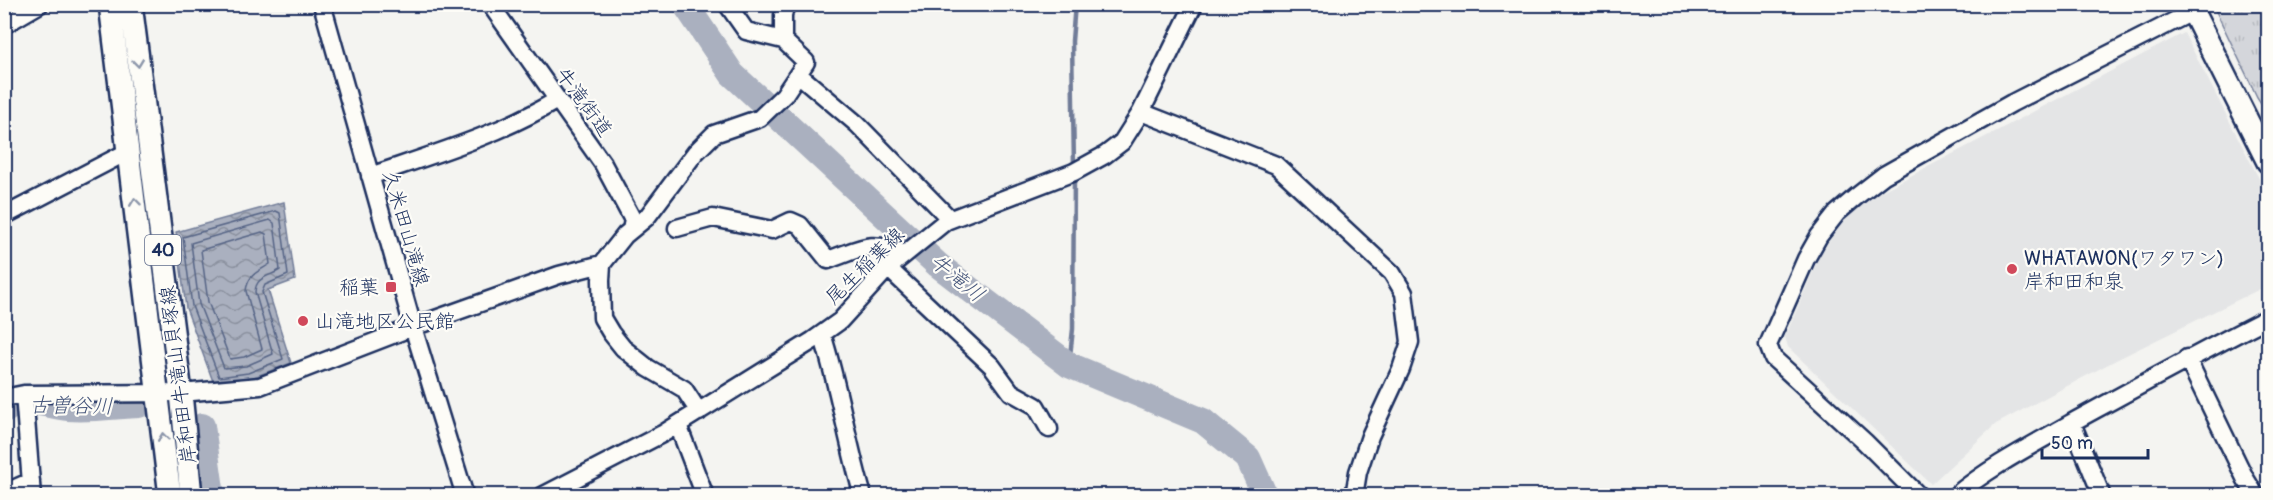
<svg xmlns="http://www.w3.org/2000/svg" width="2273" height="500" font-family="Pangolin,'Klee One',sans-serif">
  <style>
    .built { fill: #e4e5e6 }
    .park { fill: url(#park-tufts); stroke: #78829c; stroke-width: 1.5 }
    .water { fill: url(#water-waves); stroke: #717c98; stroke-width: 1.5 }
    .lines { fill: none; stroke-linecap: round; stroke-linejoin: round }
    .shore { stroke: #546385; stroke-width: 1.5 }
    .stream { stroke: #717c98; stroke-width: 4.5 }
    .river { stroke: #aab0bf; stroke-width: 26 }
    .minor-casing { stroke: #1b2f5e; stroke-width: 21 }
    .major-casing { stroke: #1b2f5e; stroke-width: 26 }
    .minor { stroke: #fdfcf7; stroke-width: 16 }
    .major { stroke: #fdfcf7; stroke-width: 21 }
    .oneway { stroke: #8c96aa }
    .poi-dot { fill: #d1495b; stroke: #fdfcf7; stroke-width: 2 }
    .labels { text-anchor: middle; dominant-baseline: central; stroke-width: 4.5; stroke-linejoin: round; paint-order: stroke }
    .shield { fill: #fdfcf7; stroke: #5f6c8c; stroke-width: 1.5 }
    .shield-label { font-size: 18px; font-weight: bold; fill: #1b2f5e }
    .street-label { font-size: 20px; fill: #1b2f5e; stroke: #fdfcf7 }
    .poi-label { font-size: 20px; fill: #1b2f5e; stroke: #fdfcf7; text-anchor: start }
    .water-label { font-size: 21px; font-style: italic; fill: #46567b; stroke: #fdfcf7 }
  </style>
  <defs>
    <pattern id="park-tufts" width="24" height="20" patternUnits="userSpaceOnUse" patternTransform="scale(1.5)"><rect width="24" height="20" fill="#d4d6db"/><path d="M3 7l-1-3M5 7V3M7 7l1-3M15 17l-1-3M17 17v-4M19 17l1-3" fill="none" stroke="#b5b8be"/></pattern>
    <pattern id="water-waves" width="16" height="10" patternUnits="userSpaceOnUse" patternTransform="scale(1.5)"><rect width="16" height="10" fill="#aab0bf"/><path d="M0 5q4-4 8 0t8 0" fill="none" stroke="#8a909e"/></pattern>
  </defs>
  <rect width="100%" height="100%" fill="#f4f4f1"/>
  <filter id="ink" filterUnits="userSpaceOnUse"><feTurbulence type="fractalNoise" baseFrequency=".0167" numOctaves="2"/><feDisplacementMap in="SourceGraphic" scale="12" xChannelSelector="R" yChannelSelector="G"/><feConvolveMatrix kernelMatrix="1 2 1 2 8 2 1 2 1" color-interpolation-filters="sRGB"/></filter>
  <g filter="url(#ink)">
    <path class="built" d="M2184,33l84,163v89l-152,75 -120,64 -65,60 -143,-137 -3,-10 35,-82 23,-34 33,-27z"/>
    <path class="park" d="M2213,5h55v109l-11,-17z"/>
    <path class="water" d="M284,202l11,78 -27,10 23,73 -42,16 -35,5 -28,-76 -10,-76z"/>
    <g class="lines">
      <path class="shore" d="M276,211l4,2 8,62 -23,10 -3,7 21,67 -35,14 -29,4 -27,-71 -9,-69z
        M270,220l4,3 6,47c-11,7 -24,6 -25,22l18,62 -27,12 -22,2 -25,-64 -8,-61z
        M262,232l4,2 4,30c-12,8 -22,10 -24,27l16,58 -18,8 -14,2 -22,-57 -7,-52z"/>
      <path class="stream" d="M326,8l12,-4
        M1074,167l-2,-126 3,-37
        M1069,365l4,-36 1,-154"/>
      <path class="river" d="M685,4l47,70 206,191 131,100 134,56 45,37 17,38
        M4,411c23,-17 40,-5 64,-3 23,2 48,-2 71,-3
        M202,426l10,70"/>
      <g class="minor-casing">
        <path id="minor" d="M322,4l91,323 52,169
          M490,4l113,160 30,56 -2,10
          M727,4l19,27 37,9
          M4,25l36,-21
          M798,74l59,50 93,95
          M1141,112l135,53 116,108 12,20 6,49 -9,27 -31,67 -12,36 -4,24
          M370,176c64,-22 129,-41 187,-76
          M4,216l125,-65
          M677,228l36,-10 59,12 19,-9 9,4 28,35c34,-12 42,-21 77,-6
          M888,268l104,98 19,26 25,14 13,23
          M822,334c17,53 25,108 41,162
          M2187,358l58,120 11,18
          M24,394l8,102
          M4,398l20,-4 157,-1 79,-7 153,-59 146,-52 43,-11
          M699,412l-15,-23 -36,-21 -25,-20 -12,-15 -9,-15 -1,-38 1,-16 23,-29 22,-18 48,-64 19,-19 46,-16 24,-23 22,-33 -23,-22v-25l3,-11
          M2072,423l30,73
          M678,425l27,71
          M4,493l27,-12
          M542,496l122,-63 148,-92 28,-20 48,-53 58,-47 128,-49 31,-17 17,-13 19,-30 53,-108
          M1919,496l-54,-54 -92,-84 -5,-13 38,-86 13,-23 18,-23 20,-17 27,-21 128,-72 180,-91
          M1955,496c36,-30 76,-50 116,-73 66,-36 131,-72 197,-105"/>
      </g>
      <g class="major-casing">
        <path id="major" d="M110,4l60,492
          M131,4l50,389 10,103
          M2189,4l79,158"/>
      </g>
      <use href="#minor" class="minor"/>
      <use href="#major" class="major"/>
    </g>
    <defs><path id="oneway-chevron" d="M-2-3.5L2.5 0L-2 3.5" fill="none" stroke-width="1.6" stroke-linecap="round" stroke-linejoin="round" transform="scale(1.5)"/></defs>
    <g class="oneway">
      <use href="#oneway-chevron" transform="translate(138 63) rotate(83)"/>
      <use href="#oneway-chevron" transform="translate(135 202) rotate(-97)"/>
      <use href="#oneway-chevron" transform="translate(163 437) rotate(-97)"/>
    </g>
  </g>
  <g class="poi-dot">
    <circle cx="2012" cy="269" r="6"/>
    <rect x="385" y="281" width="12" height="12" rx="3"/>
    <circle cx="303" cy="321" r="6"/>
  </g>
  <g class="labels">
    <rect class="shield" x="145" y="235" width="36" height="30" rx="4.5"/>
    <g class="shield-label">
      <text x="163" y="250">40</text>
    </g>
    <g class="street-label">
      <text transform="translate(584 102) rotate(54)">牛滝街道</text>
      <text transform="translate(406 228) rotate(74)">久米田山滝線</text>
      <text transform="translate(865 266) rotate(-44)">尾生稲葉線</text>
      <text transform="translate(178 375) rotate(-97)">岸和田牛滝山貝塚線</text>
    </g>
    <g class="poi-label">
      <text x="2024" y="258">WHATAWON(ワタワン)<tspan x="2024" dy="23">岸和田和泉</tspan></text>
      <text x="379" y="287" text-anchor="end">稲葉</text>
      <text x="315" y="321">山滝地区公民館</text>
    </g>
    <g class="water-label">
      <text transform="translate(957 278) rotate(39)">牛滝川</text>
      <text transform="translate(71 406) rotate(1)">古曽谷川</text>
    </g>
  </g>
  <rect width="2273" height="500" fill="none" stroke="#fdfcf7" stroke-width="24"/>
  <rect x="12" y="12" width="2249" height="476" fill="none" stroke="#1b2f5e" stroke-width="2" filter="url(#ink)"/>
  <path d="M2042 449v9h106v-9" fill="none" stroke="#1b2f5e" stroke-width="3"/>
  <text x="2051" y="449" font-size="18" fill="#1b2f5e" stroke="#fdfcf7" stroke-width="4.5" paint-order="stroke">50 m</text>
</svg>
